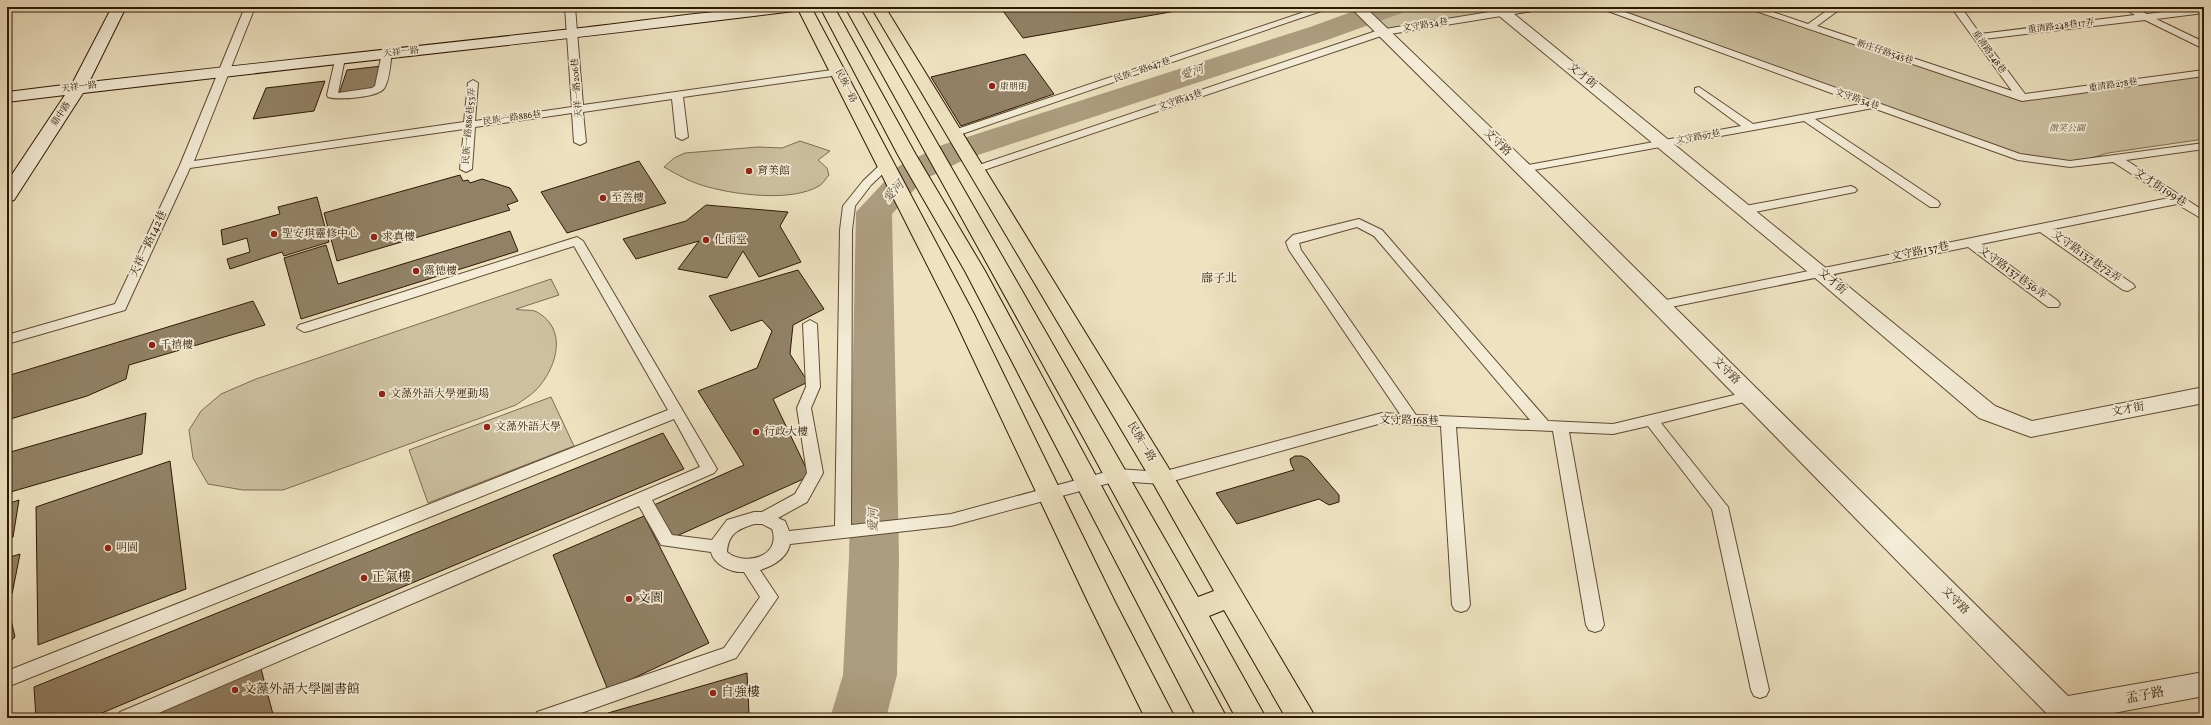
<svg xmlns="http://www.w3.org/2000/svg" width="2211" height="725" font-family="Vollkorn,'Noto Serif TC',serif">
  <style>
    .green { fill: #cdc0a1; stroke: #7e6c52 }
    .lines { fill: none; stroke-linecap: round; stroke-linejoin: round }
    .river { fill: #ad9d80; fill-rule: evenodd }
    .building { fill: #928166; stroke: #2e1803 }
    .lane-casing { stroke: #5e4a32; stroke-width: 2 }
    .street-casing { stroke: #5e4a32; stroke-width: 2 }
    .secondary-casing { stroke: #2e1803; stroke-width: 2 }
    .primary-casing { stroke: #2e1803; stroke-width: 2 }
    .lane { fill: #f4ecd7; fill-rule: evenodd }
    .street { fill: #f4ecd7; fill-rule: evenodd }
    .secondary { fill: #f4ecd7; fill-rule: evenodd }
    .primary { fill: #eee2c1; fill-rule: evenodd }
    .poi-dot { fill: #8f2418; stroke: #f4ecd7; stroke-width: 1.5 }
    .labels { text-anchor: middle; dominant-baseline: central; stroke-width: 3.5; stroke-linejoin: round; paint-order: stroke }
    .far-street-label { font-size: 9px; fill: #2e1803; stroke: #f4ecd7 }
    .far-poi-label { font-size: 9px; fill: #2e1803; stroke: #f4ecd7; text-anchor: start }
    .far-park-label { font-size: 9px; font-style: italic; fill: #5e4a32; stroke: #f4ecd7 }
    .street-label { font-size: 11px; fill: #2e1803; stroke: #f4ecd7 }
    .poi-label { font-size: 11px; fill: #2e1803; stroke: #f4ecd7; text-anchor: start }
    .water-label { font-size: 12px; font-style: italic; fill: #614d35; stroke: #f4ecd7 }
    .neighbourhood-label { font-size: 12px; fill: #2e1803; stroke: #f4ecd7 }
    .near-poi-label { font-size: 13px; fill: #2e1803; stroke: #f4ecd7; text-anchor: start }
    .near-street-label { font-size: 13px; fill: #2e1803; stroke: #f4ecd7 }
  </style>
  <rect width="100%" height="100%" fill="#eee2c1"/>
  <filter id="stains"><feTurbulence type="fractalNoise" baseFrequency=".005" numOctaves="4"/><feColorMatrix values="0 0 0 0 .2 0 0 0 0 .09 0 0 0 0 .02 0 0 0 .5 -.17"/></filter>
  <radialGradient id="worn" r=".72"><stop offset=".6" stop-color="#630" stop-opacity="0"/><stop offset="1" stop-color="#630" stop-opacity=".3"/></radialGradient>
  <path class="green" d="M1362,7h203l-182,25z
    M1596,7h153l273,91 182,-25v66l-96,14 -38,11 -52,-7z
    M800,141l30,10 -12,9 9,8 2,7c-3,3 -6,9 -10,11 -27,16 -82,9 -111,1 -16,-4 -30,-12 -44,-20l10,-9 11,-5 73,-6 24,1z
    M551,279l8,16 -43,14c6,2 16,0 21,3 32,18 19,57 -1,78 -6,6 -13,10 -20,15l-233,85h-40l-35,-6 -15,-26 -4,-28 12,-19 20,-17 35,-15z
    M551,397l23,49 -146,57 -19,-53z"/>
  <g class="lines">
    <path class="river" d="M1365,7h41l-4,6 -72,26 -364,120 -43,21 -31,34 7,343 -2,118 -11,43h-56l13,-43 6,-118 7,-345 43,-46 43,-21 368,-118z"/>
  </g>
  <path class="building" d="M1000,7h192l1,1 -170,30z
    M1025,54l29,40 -93,32 -30,-49z
    M382,66l-7,23 -36,5 8,-24z
    M325,81l-11,30 -61,8 13,-31z
    M639,161l27,42 -99,30 -26,-41z
    M460,175l3,6 5,-1 2,3 12,-4 28,9 8,13 -11,4 3,5 -173,51 -13,-48z
    M317,197l12,45 -45,14 -2,-4 -52,17 -3,-10 23,-7 -3,-14 -24,7 -2,-15 59,-16 -2,-7z
    M706,205l82,7 -8,14 21,36 -42,15 -16,-26 -16,27 -49,-9 21,-28 -63,18 -13,-20 63,-18z
    M510,231l8,20 -217,68 -17,-61 42,-13 12,39z
    M798,270l26,39 -31,16 -3,29 18,28 -35,17 37,77 -140,63 -16,-34 90,-40 -46,-74 59,-23 15,-37 -10,-11 -31,11 -22,-35z
    M253,301l12,24 -136,40 -3,14 -39,17 -80,24v-44z
    M146,413l-4,41 -135,39v-40z
    M663,433l21,36 -594,249h-54l-2,-31z
    M1295,456h7l6,3 31,36v7l-10,3 -10,-6 -82,25 -21,-31 78,-23 -3,-6 -1,-5z
    M170,461l16,128 -148,56 -2,-138z
    M19,500l-6,37 -6,2v-35z
    M644,516l65,127 -101,47 -55,-135z
    M20,554l-8,40 -5,2v-38z
    M7,603l8,34 -8,8z
    M260,665l14,53h-126l-1,-3z
    M747,673l2,42 -9,3h-133l1,-5z"/>
  <g class="lines">
    <g class="lane-casing">
      <path id="lane" d="M245,7h10l-61,154 270,-39 4,-39 5,-3 5,3 -3,38 97,-14 -7,-100h10l8,98 256,-36 5,3 -5,3 -156,22 5,40 -6,3 -6,-3 -4,-38 -89,13 3,30 -6,3 -6,-3 -2,-29 -97,14 -3,42 -6,3 -6,-3 4,-40 -274,39 -65,142 -118,34v-9l108,-31 65,-139z
        M1319,7h14l-374,128 -4,1 -6,-3 2,-2z
        M1520,7h23l-5,3 -154,25 -403,136 -4,1 -6,-3 2,-2 406,-137z
        M1597,7h14l409,147 50,7 134,-18v6l-78,11 78,51v9l-27,-16 -124,25 80,55 2,3 -7,4 -5,-1 -83,-58 -59,12 77,57 2,3 -2,3h-10l-80,-60 -307,62 -5,-1 -2,-3 2,-3 5,-1 508,-103 -56,-36 -43,5 -52,-7 -145,-52 -58,11 123,82 2,3 -2,3h-8l-126,-86 -281,51 -4,-1 -2,-2 2,-2 4,-1 218,-40 -46,-34v-4l4,-1 54,37 108,-20z
        M1744,7h14l50,17 24,-17h11l-26,19 195,65 -61,-84h10l19,27 155,-19 -14,-8h12l14,7 57,-7v6l-48,6 48,23v7l-59,-29 -161,19 41,55 179,-24v6l-182,25z
        M387,50l5,3c-2,10 -2,25 -7,34 -5,11 -47,13 -57,10l-1,-2 9,-39h8l1,2 -7,35 34,-5 3,-2 7,-33z
        M887,161l6,3 -2,2 -20,19 -16,21 -3,24 -1,295 100,-11 166,-45 45,3 220,-59 18,1 -111,-164 -3,-8 7,-7 66,-16 23,11 166,191 65,3 138,-33 5,2 2,3 -2,3 -95,24 67,84 41,183 -3,6 -6,2 -6,-2 -3,-6 -39,-181 -64,-83 -35,8 -44,-2 35,193 -3,5 -6,2 -6,-2 -3,-5 -33,-194 -97,-4 14,178 -3,5 -6,2 -6,-2 -3,-5 -11,-179 -59,-3 -220,61 -45,-3 -166,45 -161,18c-3,14 -17,22 -30,26l18,27 -42,61 -169,60h-32l2,-6 187,-64 36,-51 -16,-25c-12,1 -30,-7 -33,-20l-50,-7 -22,-39 -492,212h-29l2,-6 580,-245 -26,-48 -667,268v-16l661,-261 -94,-164 -265,85 -5,1 -7,-4 2,-3 278,-88 6,4 134,228 -3,4 -62,27 20,35 40,5 15,-20 27,-8h8l33,-18 12,-21 -10,-65 9,-21 -3,-63 7,-4 7,4 3,63 -9,21 12,65 -16,29 -29,16 7,3 4,10 46,-5 5,-296 3,-24 20,-25 20,-19zM1357,227l17,9 156,184 -114,-5 -115,-165 -2,-7zM754,524h8l10,5c10,27 -27,38 -45,23 1,-18 11,-23 27,-28z
        M1851,186l4,2 2,2 -2,2 -110,22 -6,-4 6,-4z"/>
    </g>
    <g class="street-casing">
      <path id="street" d="M1350,7h15l194,186 509,503 136,-24v24l-117,22h-36l-506,-517z
        M1503,8l5,1 487,397 37,15 172,-34v16l-173,34 -52,-19 -165,-141 -316,-262 -2,-3 2,-3z"/>
    </g>
    <g class="secondary-casing">
      <path id="secondary" d="M112,7h14l-37,75c161,-18 322,-35 483,-53 77,-8 153,-22 229,-22l-2,3 -5,1c-237,30 -474,54 -711,82l-69,107 -7,2v-20l58,-87 -58,7v-10l65,-8z"/>
    </g>
    <g class="primary-casing">
      <path id="primary" d="M797,7h14l164,309 140,286 60,116h-30l-56,-114 -136,-288z
        M820,7h14l82,148 69,116 242,447h-30l-232,-447 -67,-116z
        M845,7h14l339,590 16,-6 -61,-108 -282,-476h14l286,465 145,246h-30l-62,-108 -15,6 57,102h-30l-153,-281z"/>
    </g>
    <use href="#lane" class="lane"/>
    <use href="#street" class="street"/>
    <use href="#secondary" class="secondary"/>
    <use href="#primary" class="primary"/>
  </g>
  <g class="poi-dot">
    <circle cx="992" cy="86" r="4"/>
    <circle cx="749" cy="171" r="4"/>
    <circle cx="603" cy="198" r="4"/>
    <circle cx="274" cy="234" r="4"/>
    <circle cx="374" cy="237" r="4"/>
    <circle cx="706" cy="240" r="4"/>
    <circle cx="416" cy="271" r="4"/>
    <circle cx="152" cy="345" r="4"/>
    <circle cx="382" cy="394" r="4"/>
    <circle cx="487" cy="427" r="4"/>
    <circle cx="756" cy="432" r="4"/>
    <circle cx="108" cy="548" r="4"/>
    <circle cx="364" cy="578" r="4"/>
    <circle cx="629" cy="599" r="4"/>
    <circle cx="235" cy="690" r="4"/>
    <circle cx="713" cy="693" r="4"/>
  </g>
  <g class="labels">
    <g class="far-street-label">
      <text transform="translate(1425 25) rotate(-9)">文守路34巷</text>
      <text transform="translate(2061 26) rotate(-7)">重清路248巷17弄</text>
      <text transform="translate(401 52) rotate(-6)">天祥一路</text>
      <text transform="translate(1885 52) rotate(18)">新庄仔路545巷</text>
      <text transform="translate(1989 52) rotate(54)">重清路248巷</text>
      <text transform="translate(1142 70) rotate(-19)">民族一路647巷</text>
      <text transform="translate(2113 85) rotate(-8)">重清路278巷</text>
      <text transform="translate(846 86) rotate(63)">民族一路</text>
      <text transform="translate(79 87) rotate(-7)">天祥一路</text>
      <text transform="translate(577 88) rotate(-94)">天祥一路206巷</text>
      <text transform="translate(1857 99) rotate(19)">文守路34巷</text>
      <text transform="translate(1180 100) rotate(-19)">文守路43巷</text>
      <text transform="translate(61 114) rotate(-56)">鼎中路</text>
      <text transform="translate(512 118) rotate(-8)">民族一路886巷</text>
      <text transform="translate(469 126) rotate(-85)">民族一路886巷53弄</text>
      <text transform="translate(1698 137) rotate(-10)">文守路97巷</text>
    </g>
    <g class="far-poi-label">
      <text x="1000" y="86">康朋街</text>
    </g>
    <g class="far-park-label">
      <text x="2067" y="128">微笑公園</text>
    </g>
    <g class="street-label">
      <text transform="translate(1582 76) rotate(39)">文才街</text>
      <text transform="translate(1497 143) rotate(44)">文守路</text>
      <text transform="translate(2160 188) rotate(33)">文才街199巷</text>
      <text transform="translate(149 244) rotate(-65)">天祥一路142巷</text>
      <text transform="translate(1920 252) rotate(-11)">文守路137巷</text>
      <text transform="translate(2086 257) rotate(35)">文守路137巷72弄</text>
      <text transform="translate(2012 273) rotate(36)">文守路137巷56弄</text>
      <text transform="translate(1832 282) rotate(40)">文才街</text>
      <text transform="translate(1726 371) rotate(45)">文守路</text>
      <text transform="translate(2128 410) rotate(-11)">文才街</text>
      <text transform="translate(1409 421) rotate(1)">文守路168巷</text>
      <text transform="translate(1141 442) rotate(59)">民族一路</text>
      <text transform="translate(1955 601) rotate(45)">文守路</text>
    </g>
    <g class="poi-label">
      <text x="757" y="171">育美館</text>
      <text x="611" y="198">至善樓</text>
      <text x="282" y="234">聖安琪靈修中心</text>
      <text x="382" y="237">求真樓</text>
      <text x="714" y="240">化雨堂</text>
      <text x="424" y="271">露德樓</text>
      <text x="160" y="345">千禧樓</text>
      <text x="390" y="394">文藻外語大學運動場</text>
      <text x="495" y="427">文藻外語大學</text>
      <text x="764" y="432">行政大樓</text>
      <text x="116" y="548">明園</text>
    </g>
    <g class="water-label">
      <text transform="translate(1192 73) rotate(-18)">愛河</text>
      <text transform="translate(894 192) rotate(-47)">愛河</text>
      <text transform="translate(874 520) rotate(-90)">愛河</text>
    </g>
    <g class="neighbourhood-label">
      <text x="1219" y="279">廍子北</text>
    </g>
    <g class="near-poi-label">
      <text x="372" y="578">正氣樓</text>
      <text x="637" y="599">文園</text>
      <text x="243" y="690">文藻外語大學圖書館</text>
      <text x="721" y="693">自強樓</text>
    </g>
    <g class="near-street-label">
      <text transform="translate(2145 696) rotate(-11)">孟子路</text>
    </g>
  </g>
  <rect width="2211" height="725" fill="none" stroke="#eee2c1" stroke-width="24"/>
  <rect x="8" y="8" width="2195" height="709" fill="none" stroke="#2e1803" stroke-width="2"/>
  <rect x="12" y="12" width="2187" height="701" fill="none" stroke="#2e1803"/>
  <rect width="100%" height="100%" filter="url(#stains)"/>
  <rect width="100%" height="100%" fill="url(#worn)"/>
</svg>
